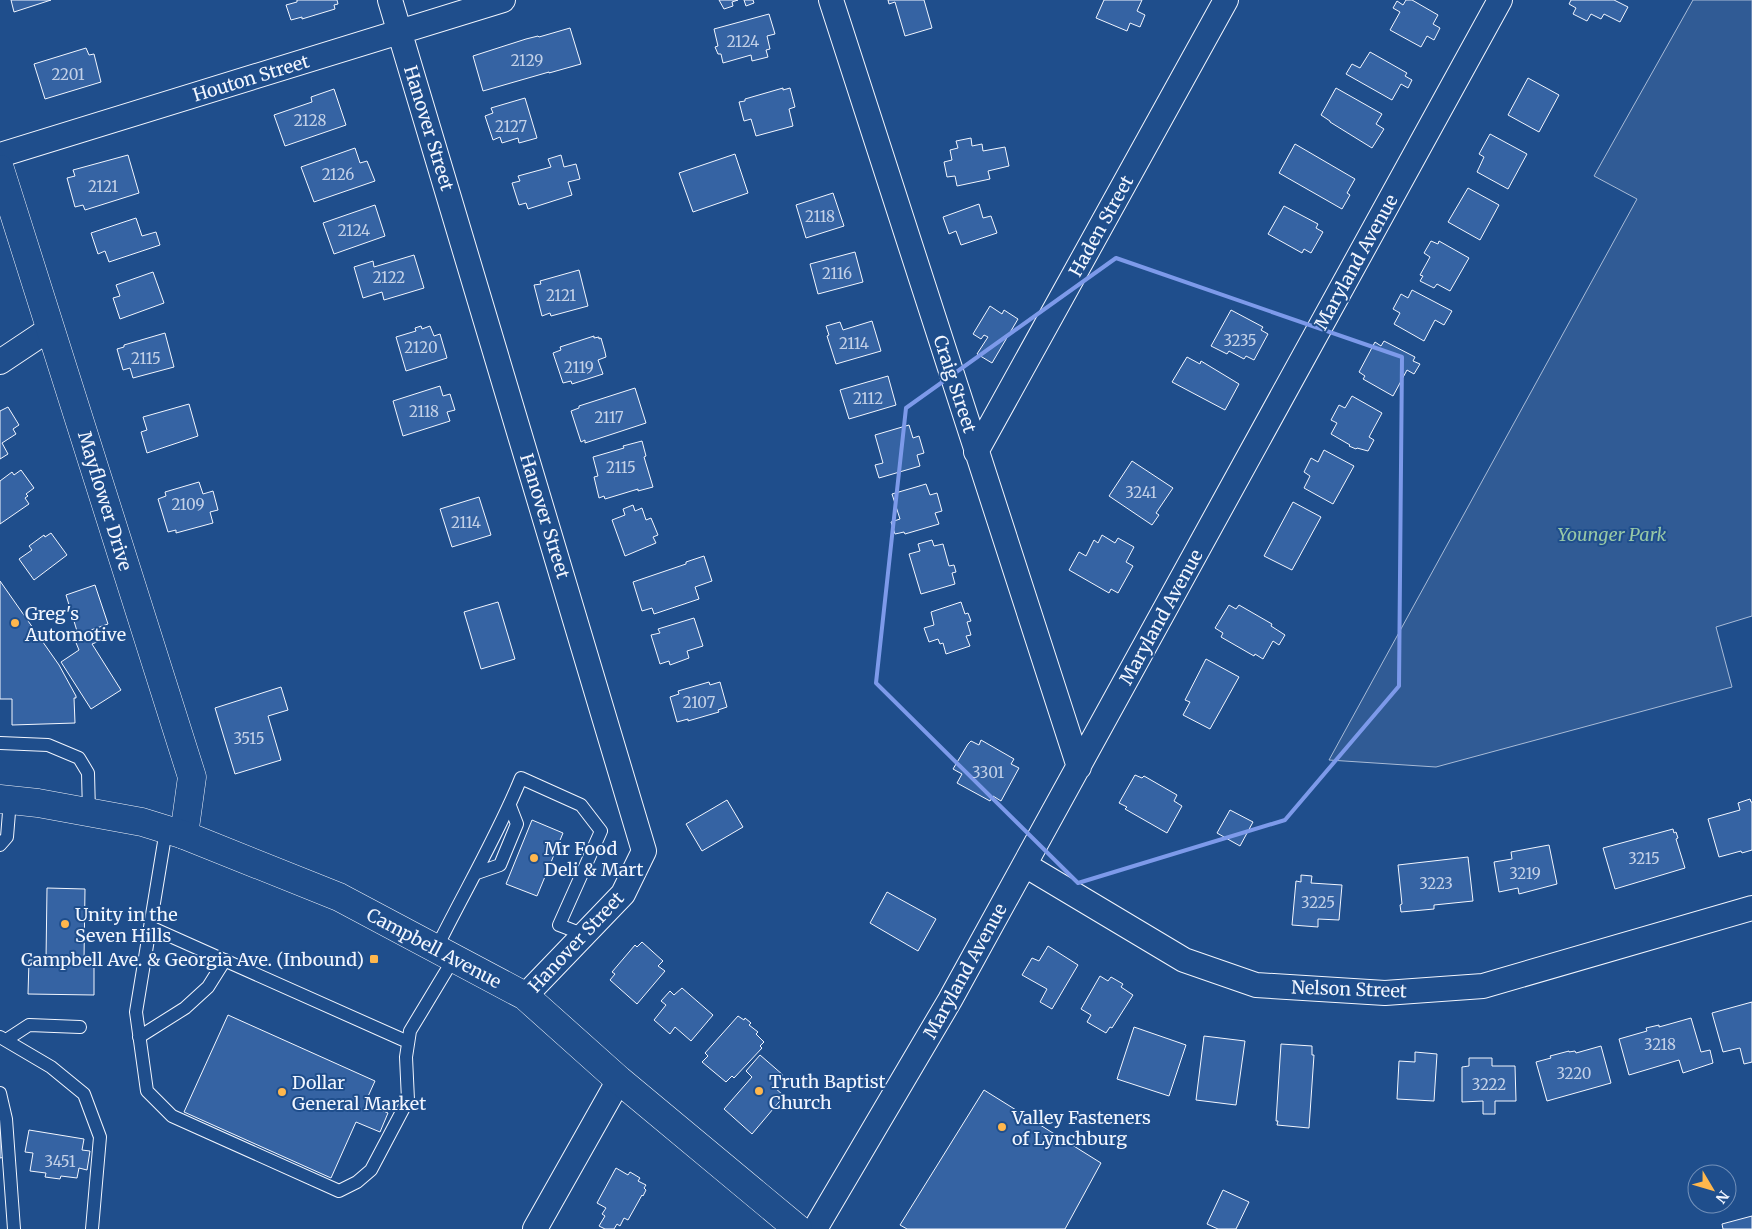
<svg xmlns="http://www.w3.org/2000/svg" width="1752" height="1229" font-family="Merriweather,serif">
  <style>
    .green { fill: #305b95; stroke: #a8bbd7 }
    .building { fill: #3563a3; stroke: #f2f6ff }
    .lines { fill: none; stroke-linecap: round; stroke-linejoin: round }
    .lane-casing { stroke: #f2f6ff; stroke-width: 14 }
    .street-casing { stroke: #f2f6ff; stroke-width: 26 }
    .secondary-casing { stroke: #f2f6ff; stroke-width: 29 }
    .primary-casing { stroke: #f2f6ff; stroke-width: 29 }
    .lane { stroke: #1f4e8c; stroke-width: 12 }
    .street { stroke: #1f4e8c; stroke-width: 24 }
    .secondary { stroke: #1f4e8c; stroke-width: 28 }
    .primary { stroke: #1f4e8c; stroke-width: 28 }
    .marked { fill: none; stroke: #7d9aea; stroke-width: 4; stroke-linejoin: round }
    .poi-dot { fill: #ffb74d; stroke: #1f4e8c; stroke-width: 2 }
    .labels { text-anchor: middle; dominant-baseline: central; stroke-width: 4; stroke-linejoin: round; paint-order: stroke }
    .number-label { font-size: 15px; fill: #c3d1e8 }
    .street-label { font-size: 18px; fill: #f2f6ff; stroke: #1f4e8c }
    .park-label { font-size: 18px; font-style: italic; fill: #97c8a6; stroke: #1f4e8c }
    .poi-label { font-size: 18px; fill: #f2f6ff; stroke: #1f4e8c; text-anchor: start }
  </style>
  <rect width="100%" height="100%" fill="#1f4e8c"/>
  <path class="green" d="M1693,0h59v616l-36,11 16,60 -296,80 -107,-7 308,-561 -43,-23z"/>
  <path class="building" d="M11,0h40l-37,12z
    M297,0h40l1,4 -4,1 1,4 -33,10v-2l-11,3 -5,-15 11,-3z
    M719,0h19l-6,2 1,4 -9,3z
    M744,0h9l1,3 -8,3z
    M888,0h36l8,28 -27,8 -10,-34 -6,2z
    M1104,0h38l-5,11 8,4 -5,12 -10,-4 -3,8 -31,-13z
    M1406,0h6l26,15 -5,9 7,4 -6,12 -7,-4 -6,11 -31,-17 10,-18 -7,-4 4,-7 6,4z
    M1571,0h43l14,7 -8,15 -16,-8 -3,5 -10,-5 -4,7 -14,-7 3,-6 -7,-4z
    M769,14l6,20 -8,2 3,13 -4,1 2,7 -16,4 -1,-6 -28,8 -2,-9h-3l-3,-7 3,-1 -4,-17z
    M570,28l11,36 -32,9v-1l-66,19 -10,-35 53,-17 12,-3 1,1z
    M86,48l3,7 5,-1 7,28 -56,17 -11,-35z
    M1370,52l37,21 -2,3 7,4 -4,8 -7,-4 -9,16 -46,-26 6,-10 8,4z
    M1528,78l31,17 -20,37 -31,-17z
    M783,88v2l7,-2 5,19 -6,2 4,17 -37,10 -5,-17 -7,2 -5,-19 6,-1v-2z
    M1336,88l46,26 -6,10 8,5 -12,19 -42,-26v-1l-9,-6z
    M334,89l12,36 -61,21 -11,-31 38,-13 -1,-5z
    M525,98l12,40 -18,5 -1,-5 -16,5 -2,-6 -7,3 -8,-24 8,-3 -2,-5z
    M1490,134l37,20 -19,35 -31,-17 7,-15 -5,-3z
    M971,138l1,8 10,-2 1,7 22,-4 4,19 -21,5 2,8 -33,7 -2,-10 -8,1 -3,-15 8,-2 -2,-10 8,-2 -2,-7z
    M1295,144l60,35 -8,14 3,2 -8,14 -63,-36z
    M355,148l5,15 7,-2 8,20 -61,21 -13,-35z
    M735,154l13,39 -55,19 -14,-39z
    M128,155l11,38 -54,17 -2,-5 -8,2 -8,-29 8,-2 -2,-6z
    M561,155l3,12 12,-3 4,15 -12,3 4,13 -44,14 -2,-6 -7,2 -7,-22 8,-2 -2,-5 33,-9 -3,-8z
    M1468,188l31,17 -19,35 -32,-18z
    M833,193l11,33 -38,12 -10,-33z
    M979,204l4,14 8,-2 6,17 -36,12 -5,-14 -7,3 -6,-17z
    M375,205l10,31 -51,18 -11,-31z
    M1284,206l34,18 -2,4 7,4 -12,21 -7,-4 -2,4 -34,-19z
    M136,218l6,18 14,-4 4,13 -51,17 -4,-11 -7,3 -7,-21z
    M1431,241l7,3 1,-3 30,17 -19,33 -13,-7 -3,4 -14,-7 3,-5 -3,-1 10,-18 -6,-4z
    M855,252l8,30 -45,12 -8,-30z
    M414,255l10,33 -40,12 -2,-8 -19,6 -9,-31 19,-6 1,6z
    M579,270l9,36 -37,10 -1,-3 -8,3 -8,-31 7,-1 -1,-3z
    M153,272l11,31 -44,16 -7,-21 7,-2 -4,-11z
    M1412,290l40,21 -8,14 -9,-5 -11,21 -30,-17 6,-11 -7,-4 8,-15 7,4z
    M990,306l12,8 2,-4 14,9 -26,44 -15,-9 11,-17 -4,-2 -3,4 -8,-5z
    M1231,310l32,17 -2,3 7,4 -14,26 -8,-4 -2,3 -15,-8 -2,3 -16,-8z
    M872,321l9,30 -45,13 -9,-28 2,-1 -3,-9 14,-4 3,8z
    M421,326l1,3 8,-3 4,10 6,-2 7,24 -41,13 -10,-34 20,-6 -1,-3z
    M165,333l9,34 -41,11 -3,-10 -7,2 -6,-21 7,-2v-2z
    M594,336v2l5,-1v2l2,-1 4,14 1,5 -8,3 5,14 -31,10 -1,-3 -8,2 -10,-30 8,-3 -1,-3z
    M1384,341l31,16 -2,4 7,3 -6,10 -7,-4 -14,26 -30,-17 2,-3 -6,-4 16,-30 6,4z
    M1187,357l13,7 1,-3 38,23 -14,26 -53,-28z
    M888,376l8,29 -47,14 -9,-29z
    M440,386l3,10 7,-2 5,16 -8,2 3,9 -47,15 -10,-35z
    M635,388l11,35 -61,20v-3l-4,2 -10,-31 8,-3v-2z
    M1352,396l30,17 -13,24 5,3 -6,11 -11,-3 -1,1 -7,-3 1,-1 -19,-11 6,-11 -6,-3 8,-15 6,3z
    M189,404l9,32 -51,17 -6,-21 6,-2 -4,-13z
    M8,407l11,18 -6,4 3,5 -14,9 6,11 -8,5v-48z
    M909,425l4,13 6,-2 5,17 -7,2 3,11 -41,12 -4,-13 8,-2 -8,-28z
    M642,441l4,15 -2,1 9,30 -15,4v-2l-33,10 -1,-3 -5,2 -5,-21 4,-1 -5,-19 31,-9 -1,-2z
    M1324,450l30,16 -21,38 -29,-16 6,-12 -6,-4 7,-14 7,4z
    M1132,461l41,27 -17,25 3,2 -7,10 -43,-29z
    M21,470l13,18 -8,6 2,2 -3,2 4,6 -29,20v-43l12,-9 2,3z
    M199,482l4,12 10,-3 5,19 -8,2 3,11 -37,10v-3l-8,2 -10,-33 8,-3 -1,-4z
    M926,484l4,11 7,-2 5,18 -7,2 4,11 -34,10 -1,-2 -9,2 -4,-12 9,-3 -8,-25z
    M479,497l12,38 -39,12 -12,-38z
    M1293,502l28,15 -29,53 -28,-14z
    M633,505l2,6 7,-3 4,12 5,-2 7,17 -5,2 3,6 -31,13 -13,-36 13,-5 -2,-6z
    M51,533l16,22 -33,25 -15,-21 13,-9 -3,-4 15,-11 1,2z
    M1102,535l13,8 3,-5 16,9 -8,15 7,4 -15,27 -7,-4 -2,4 -40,-23 10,-18 7,4 8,-16 4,3z
    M932,540l2,6 9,-2 6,22 5,-1 2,7 -4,1 3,11 -34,10 -12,-40 11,-3 -2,-7z
    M704,556l8,25 -17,6 4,12 -45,15 -2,-6 -10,3 -9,-29 53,-18v-2z
    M0,581l59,84 17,31v2h-2l1,25 -63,2v-26h-12z
    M95,585l13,39 -17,6 6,12 -5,2 29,46 -30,19 -30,-47 18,-12 -7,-17 5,-2 -11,-36z
    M498,602l17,57 -34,10 -17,-57z
    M961,602l4,12 3,-1 3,8 -4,1 4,13 -5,1 4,10 -24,8 -3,-11 -3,1 -2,-5 -9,3 -5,-14 10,-3 -3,-13z
    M1229,605l7,4 3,-4 33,19 -1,2 14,9 -6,10 -6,-4 -10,18 -8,-5 -1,2 -33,-19 2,-4 -8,-5z
    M694,618l9,28 -16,5 2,7 -19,7 -1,-4 -9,3 -9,-29 9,-2 -2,-4z
    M1206,659l33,18 -29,52 -27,-14 7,-13 -5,-2z
    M709,682l1,3 10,-3 7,25 -9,3 1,2 -31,9v-2l-11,3 -7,-25 9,-3 -1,-3z
    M281,687l7,23 -20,6 13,44 -46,14 -20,-66z
    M981,740l33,19 -3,5 8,4 -18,33 -8,-5 -3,5 -33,-18 5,-9 -9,-5 15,-25 3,-3 8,4z
    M1135,775l7,3 2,-2 33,19 -3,6 8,5 -15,27 -42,-24 2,-2 -8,-4z
    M1750,799l1,3h1v48l-10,3 -1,-2 -22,6 -11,-38 32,-9 -2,-7z
    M727,800l16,27 -41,24 -16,-27z
    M1230,810l23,12 -13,24 -23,-13z
    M532,820l31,13 -26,63 -31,-12z
    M1673,829l1,4 2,-1 2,6 -2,1 9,29 -70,21 -12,-41z
    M1549,845l8,39 -38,10 -1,-6 -19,4 -5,-30 18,-3 -1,-7z
    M1468,857l5,44 -39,4v4l-33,3 -1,-7 2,-1 -4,-39z
    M1301,875l11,1 -1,7 31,2 -3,35 -21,-1v8l-26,-2 4,-44 5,1z
    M47,888l38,1 -1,71 10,1v34l-66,-1 1,-34h17z
    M887,892l49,27 -18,32 -48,-28z
    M642,942l21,19 -5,5 7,5 -28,33 -27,-24 5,-6 -3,-2 23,-27 2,2z
    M1048,946l30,19 -26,44 -12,-7 7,-13 -25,-14 10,-17 7,3z
    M1100,976l8,5 3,-4 12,7 -2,3 12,8 -21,33 -2,-1 -4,6 -19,-11 4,-7 -10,-6z
    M682,988l31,27 -22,26 -16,-14 -5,7 -16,-14 12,-15 -5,-4 9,-10 4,4z
    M1752,1002v60l-8,2 -4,-16 -17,4 -11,-39z
    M228,1015l147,66 -10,22 23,10 -8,19 -24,-10 -25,56 -147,-66z
    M738,1016l6,4 1,-2 6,5 -2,2 9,7 -2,2 8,8 -4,4 2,2 -28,30 -2,-2 -6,6 -24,-20 6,-6 -3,-3z
    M1691,1018l10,34 9,-2 3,13 -30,10 -4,-13 -50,15 -10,-36 28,-8 -1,-3 13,-3v2z
    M1134,1027l52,18 -17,51 -52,-17z
    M1204,1036l41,5 -9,64 -40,-5z
    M1281,1044l31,2v9h2l-5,73 -32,-3 1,-4h-2z
    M1601,1046l10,37 -64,18 -11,-39 15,-4 -1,-2 19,-5v1l6,-1 1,2z
    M1415,1052l22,2 -3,47 -37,-2 2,-38 16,1z
    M760,1055l23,20 -10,11 11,10 -32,38 -28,-25 28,-32 -6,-6z
    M1469,1058h23v8h23l1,35h-21v13h-12v-13l-21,1v-35l7,-1z
    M984,1090l117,73 -36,66h-158l-7,-4z
    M0,1118l5,39 -5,1z
    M29,1130l55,9 -2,11 8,1 -3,19 -8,-2 -2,10 -16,-2 -1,3 -15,-2 1,-4 -16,-2 3,-18 -8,-1z
    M616,1168l12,7 2,-3 10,6 -2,3 8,4 -2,3 2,2 -3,6 -1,-1 -14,25 -4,-2 -4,8 -3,-2 -3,5h-9l-6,-3 6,-10 -3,-2 4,-6 -9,-5z
    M1223,1190l26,12 -13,27h-18l-11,-5z
    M1752,1216v13h-29l-1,-5z"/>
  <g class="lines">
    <g class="lane-casing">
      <path id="lane" d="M0,743l48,2 31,13 9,15 1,39
        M166,830l-30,182 11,79 25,25 167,75 18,-9 14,-12 37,-70 -2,-43 4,-26 44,-73
        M0,845l7,-8 3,-37
        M477,873l23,-8 17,-41 -7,-18
        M150,927l258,115
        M436,949c28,-57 61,-112 85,-171l60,27 20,26 -42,94 26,10
        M0,1037l51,30 33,27 16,43 -8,92
        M139,1037l46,-29 23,-21 17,-27
        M6,1040l23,-15 51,2
        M0,1093l6,26 8,110"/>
    </g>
    <g class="street-casing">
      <path id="street" d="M390,0l254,851 -21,43 -98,102
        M831,0l248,767
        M0,155l503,-155
        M0,362l51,-34
        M976,452l250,-452
        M1025,865l159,95 72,25 129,8 98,-7 269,-78
        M535,1229l84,-149
        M815,1229l135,-229 550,-1000"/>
    </g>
    <g class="secondary-casing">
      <path id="secondary" d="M0,169l192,608 -8,58"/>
    </g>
    <g class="primary-casing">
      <path id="primary" d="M0,799l38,4 104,19 42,13 155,62 186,99 94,84 179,149"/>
    </g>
    <use href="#lane" class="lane"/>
    <use href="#street" class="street"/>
    <use href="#secondary" class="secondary"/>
    <use href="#primary" class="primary"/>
  </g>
  <path class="marked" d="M1116,258l286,99 -3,329 -114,134 -207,63 -202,-200 30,-275z"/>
  <g class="poi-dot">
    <circle cx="15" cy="623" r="5"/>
    <circle cx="534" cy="858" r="5"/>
    <circle cx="65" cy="924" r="5"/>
    <rect x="369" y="954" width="10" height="10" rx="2.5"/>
    <circle cx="759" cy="1091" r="5"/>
    <circle cx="282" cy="1092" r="5"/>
    <circle cx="1002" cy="1127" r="5"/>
  </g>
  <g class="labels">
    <g class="number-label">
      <text x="743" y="41">2124</text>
      <text x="527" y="60">2129</text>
      <text x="68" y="74">2201</text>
      <text x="310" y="120">2128</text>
      <text x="511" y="126">2127</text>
      <text x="338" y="174">2126</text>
      <text x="103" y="186">2121</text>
      <text x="820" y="216">2118</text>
      <text x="354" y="230">2124</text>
      <text x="837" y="273">2116</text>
      <text x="389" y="277">2122</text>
      <text x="561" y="295">2121</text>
      <text x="1240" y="340">3235</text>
      <text x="854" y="343">2114</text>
      <text x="421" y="347">2120</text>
      <text x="146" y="358">2115</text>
      <text x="579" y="367">2119</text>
      <text x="868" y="398">2112</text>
      <text x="424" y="411">2118</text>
      <text x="609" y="417">2117</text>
      <text x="621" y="467">2115</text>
      <text x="1141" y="492">3241</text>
      <text x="188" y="504">2109</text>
      <text x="466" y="522">2114</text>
      <text x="699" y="702">2107</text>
      <text x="249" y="738">3515</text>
      <text x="988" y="772">3301</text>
      <text x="1644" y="858">3215</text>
      <text x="1525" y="873">3219</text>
      <text x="1436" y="883">3223</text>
      <text x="1318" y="902">3225</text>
      <text x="1660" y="1044">3218</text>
      <text x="1574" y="1073">3220</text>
      <text x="1489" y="1084">3222</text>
      <text x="60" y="1161">3451</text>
    </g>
    <g class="street-label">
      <text transform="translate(251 78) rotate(-17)">Houton Street</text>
      <text transform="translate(429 128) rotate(73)">Hanover Street</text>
      <text transform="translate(1101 226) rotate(-61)">Haden Street</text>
      <text transform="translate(1356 262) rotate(-61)">Maryland Avenue</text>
      <text transform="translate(955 384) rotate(72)">Craig Street</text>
      <text transform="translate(105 501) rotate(73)">Mayflower Drive</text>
      <text transform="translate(545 516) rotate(73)">Hanover Street</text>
      <text transform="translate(1161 617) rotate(-61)">Maryland Avenue</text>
      <text transform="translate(576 942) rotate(-47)">Hanover Street</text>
      <text transform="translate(434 948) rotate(28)">Campbell Avenue</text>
      <text transform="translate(965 971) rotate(-61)">Maryland Avenue</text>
      <text transform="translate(1349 989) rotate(2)">Nelson Street</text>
    </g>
    <g class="park-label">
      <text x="1612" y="534">Younger Park</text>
    </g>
    <g class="poi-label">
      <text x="25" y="613">Greg's<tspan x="25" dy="21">Automotive</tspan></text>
      <text x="544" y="848">Mr Food<tspan x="544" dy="21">Deli &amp; Mart</tspan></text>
      <text x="75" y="914">Unity in the<tspan x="75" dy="21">Seven Hills</tspan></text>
      <text x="364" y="959" text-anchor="end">Campbell Ave. &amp; Georgia Ave. (Inbound)</text>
      <text x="769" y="1081">Truth Baptist<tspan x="769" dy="21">Church</tspan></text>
      <text x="292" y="1082">Dollar<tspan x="292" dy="21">General Market</tspan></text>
      <text x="1012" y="1117">Valley Fasteners<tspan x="1012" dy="21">of Lynchburg</tspan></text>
    </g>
  </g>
  <g transform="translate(1712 1189) rotate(128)"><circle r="24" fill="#1f4e8c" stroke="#7391ba"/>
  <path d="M0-4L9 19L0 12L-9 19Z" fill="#ffb74d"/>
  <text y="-8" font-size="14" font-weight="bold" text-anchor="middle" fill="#f2f6ff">N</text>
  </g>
</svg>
